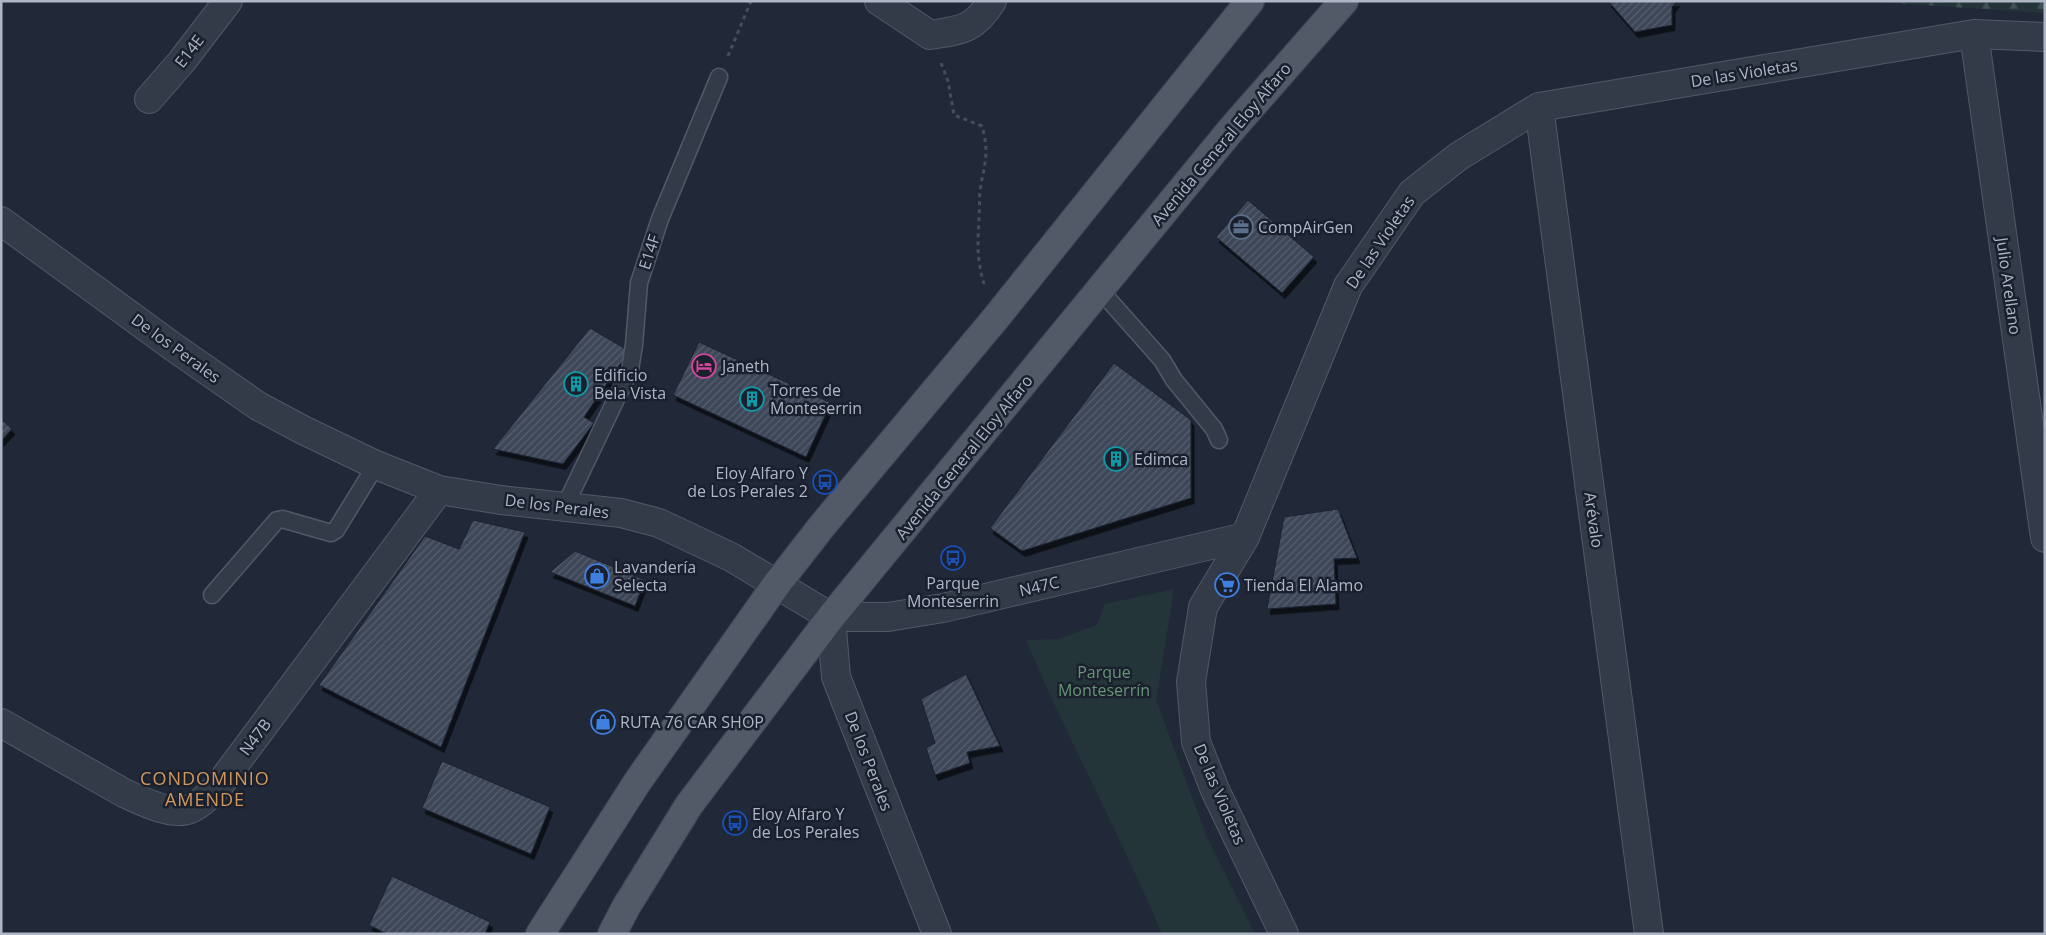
<svg xmlns="http://www.w3.org/2000/svg" width="2046" height="935" font-family="'Open Sans',sans-serif">
  <style>
    .green { fill: #233539 }
    .forest { fill: url(#forest-firs) }
    .building { fill: url(#building-hatch); stroke: #1c222f; filter: url(#shadow) }
    .lines { fill: none; stroke-linecap: round; stroke-linejoin: round }
    .lane-casing { stroke: #525966; stroke-width: 19 }
    .street-casing { stroke: #525966; stroke-width: 30 }
    .primary-casing { stroke: #3e4452; stroke-width: 30 }
    .path { stroke: #405256; stroke-width: 3; stroke-dasharray: 4 4; stroke-linecap: butt }
    .lane { stroke: #343b48; stroke-width: 16 }
    .street { stroke: #343b48; stroke-width: 28 }
    .primary { stroke: #525a68; stroke-width: 28 }
    .labels { text-anchor: middle; dominant-baseline: central; stroke-width: 5; stroke-linejoin: round; paint-order: stroke }
    .street-label { font-size: 16px; fill: #afb6c5; stroke: #1a202d }
    .poi-label { font-size: 16px; fill: #afb6c5; stroke: #1a202d; text-anchor: start }
    .park-label { font-size: 16px; fill: #679575; stroke: #1a202d }
    .neighbourhood-label { font-size: 18px; letter-spacing: 1px; fill: #d1985e; stroke: #1a202d }
  </style>
  <defs>
    <pattern id="forest-firs" width="22" height="20" patternUnits="userSpaceOnUse" patternTransform="scale(1.25)"><rect width="22" height="20" fill="#233539"/><path d="M5 1l3.5 6h-7zM16 11l3.5 6h-7z" fill="#405054"/></pattern>
    <pattern id="building-hatch" width="6" height="6" patternUnits="userSpaceOnUse" patternTransform="scale(1.25)"><rect width="6" height="6" fill="#3d4758"/><path d="M-1 1l2-2M0 6l6-6M5 7l2-2" fill="none" stroke="#565f6e"/></pattern>
    <filter id="shadow"><feDropShadow dx="3" dy="5.5" stdDeviation="0" flood-color="#0009"/></filter>
  </defs>
  <rect width="100%" height="100%" fill="#212938"/>
  <path class="green" d="M1174,589l-18,111 50,135 49,99h-93c-42,-100 -94,-194 -136,-294l33,-1 38,-14 8,-21z"/>
  <path class="forest" d="M1862,1h183v12z"/>
  <path class="building" d="M1608,1h69l-5,6v18l-37,7z
    M1248,200l66,57 -32,36 -66,-56z
    M590,328l39,23 -45,66 10,6 -31,41 -70,-15z
    M699,342l132,61 -25,54 -133,-62z
    M1114,363l77,57v78l-169,53 -32,-23z
    M1,419l11,10 -11,12z
    M1338,509l19,49 -23,1 2,45 -69,5 17,-92z
    M473,520l52,12 -84,215 -122,-62 106,-149 34,13z
    M575,551l70,29 -10,26 -85,-34z
    M966,674l34,72 -33,6 3,11 -35,12 -9,-27 9,-5 -14,-44z
    M442,761l108,46 -19,47 -109,-46z
    M392,876l98,46 -5,12h-98l-18,-9z"/>
  <g class="lines">
    <g class="lane-casing">
      <path id="lane" d="M1100,290l62,70 12,20 40,49 5,11
        M565,506l65,-136 4,-25 5,-62 21,-64 59,-142
        M212,595l65,-75 5,-1 49,14 5,-3 40,-65"/>
    </g>
    <g class="street-casing">
      <path id="street" d="M879,1l51,34c31,-5 44,-5 62,-34
        M1974,34l71,504
        M149,99l33,-38 46,-60
        M1539,107l110,827
        M1,221l171,125 86,60 45,24 73,35 63,25 62,10 120,13 38,10 72,34 100,60
        M831,617h57l55,-9 302,-71
        M831,617l5,60 101,257
        M1,723l123,70c16,7 48,24 66,16 12,-5 21,-16 30,-25l219,-294
        M1284,934l-69,-144 -19,-48 -5,-60 12,-75 42,-70 103,-251 64,-93 47,-37 80,-49 435,-73 71,3"/>
    </g>
    <g class="primary-casing">
      <path id="primary" d="M540,934l98,-153 138,-196 46,-59 173,-207 255,-318
        M612,934l14,-27 63,-102 142,-188 399,-486 114,-130"/>
    </g>
    <path class="path" d="M728,56l23,-55
      M941,63l7,18 6,34 28,11c8,29 2,37 -2,65 -1,8 0,16 -1,24 -1,28 -3,41 5,69"/>
    <use href="#lane" class="lane"/>
    <use href="#street" class="street"/>
    <use href="#primary" class="primary"/>
  </g>
  <defs>
    <g id="office-ring" transform="scale(1.25)"><circle r="9.5" fill="#1a202d" stroke="#5c6f8a" stroke-width="1.5"/><path d="M-6-3h4V-5.5h4V-3h4V5H-6ZM-1-4.5V-3h2v-1.5ZM-6 0V1H6V0Z" fill="#5c6f8a"/></g>
    <g id="hotel-ring" transform="scale(1.25)"><circle r="9.5" fill="#1a202d" stroke="#d1479c" stroke-width="1.5"/><path d="M-6-4.5h1.5V1H6V5H4.5V3h-9V5H-6ZM-4 0a1.8 1.8 0 1 1 3.6 0ZM.5 0V-2.5h3Q6-2.5 6 0Z" fill="#d1479c"/></g>
    <g id="building-ring" transform="scale(1.25)"><circle r="9.5" fill="#1a202d" stroke="#0f9aa8" stroke-width="1.5"/><path d="M-4-6H4V6H1V3H-1V6H-4ZM-2.5-4.3h1.7v1.8h-1.7ZM.8-4.3h1.7v1.8H.8ZM-2.5-1h1.7V.8h-1.7ZM.8-1h1.7V.8H.8Z" fill="#0f9aa8"/></g>
    <g id="bus-ring" transform="scale(1.25)"><circle r="9.5" fill="#1a202d" stroke="#1a4fb4" stroke-width="1.5"/><path d="M-5-6H5V4H4V6H2V4H-2V6H-4V4H-5ZM-3.5-4V0h7V-4ZM-3.5 1.2v1.5H-2V1.2ZM2 1.2v1.5H3.5V1.2Z" fill="#1a4fb4"/></g>
    <g id="shop-ring" transform="scale(1.25)"><circle r="9.5" fill="#1a202d" stroke="#3f7fe0" stroke-width="1.5"/><path d="M-5-2.5h2.3a2.7 3.5 0 0 1 5.4 0H5L5.5 6h-11ZM-1.5-2.5h3a1.5 2.3 0 0 0-3 0Z" fill="#3f7fe0"/></g>
    <g id="supermarket-ring" transform="scale(1.25)"><circle r="9.5" fill="#1a202d" stroke="#3f7fe0" stroke-width="1.5"/><path d="M-6-5.5h2.5l.6 2H6L4.5 2H-2.5L-4.4-4H-6ZM-1.5 3.2a1.3 1.3 0 1 0 .1 0ZM3 3.2a1.3 1.3 0 1 0 .1 0Z" fill="#3f7fe0"/></g>
  </defs>
  <g fill-rule="evenodd">
    <use href="#office-ring" x="1241" y="227"/>
    <use href="#hotel-ring" x="704" y="366"/>
    <use href="#building-ring" x="576" y="384"/>
    <use href="#building-ring" x="752" y="399"/>
    <use href="#building-ring" x="1116" y="459"/>
    <use href="#bus-ring" x="825" y="482"/>
    <use href="#bus-ring" x="953" y="558"/>
    <use href="#shop-ring" x="597" y="576"/>
    <use href="#supermarket-ring" x="1227" y="585"/>
    <use href="#shop-ring" x="603" y="722"/>
    <use href="#bus-ring" x="735" y="823"/>
  </g>
  <g class="labels">
    <g class="street-label">
      <text transform="translate(189 51) rotate(-52)">E14E</text>
      <text transform="translate(1744 73) rotate(-9)">De las Violetas</text>
      <text transform="translate(1221 144) rotate(-50)">Avenida General Eloy Alfaro</text>
      <text transform="translate(1380 242) rotate(-56)">De las Violetas</text>
      <text transform="translate(649 252) rotate(-72)">E14F</text>
      <text transform="translate(2009 286) rotate(82)">Julio Arellano</text>
      <text transform="translate(176 348) rotate(36)">De los Perales</text>
      <text transform="translate(964 457) rotate(-51)">Avenida General Eloy Alfaro</text>
      <text transform="translate(557 506) rotate(7)">De los Perales</text>
      <text transform="translate(1594 520) rotate(82)">Arévalo</text>
      <text transform="translate(1039 586) rotate(-13)">N47C</text>
      <text transform="translate(255 737) rotate(-53)">N47B</text>
      <text transform="translate(869 761) rotate(69)">De los Perales</text>
      <text transform="translate(1220 794) rotate(67)">De las Violetas</text>
    </g>
    <g class="poi-label">
      <text x="1258" y="227">CompAirGen</text>
      <text x="722" y="366">Janeth</text>
      <text x="594" y="375">Edificio<tspan x="594" dy="18">Bela Vista</tspan></text>
      <text x="770" y="390">Torres de<tspan x="770" dy="18">Monteserrin</tspan></text>
      <text x="1134" y="459">Edimca</text>
      <text x="808" y="473" text-anchor="end">Eloy Alfaro Y<tspan x="808" dy="18">de Los Perales 2</tspan></text>
      <text x="614" y="567">Lavandería<tspan x="614" dy="18">Selecta</tspan></text>
      <text x="953" y="583" text-anchor="middle">Parque<tspan x="953" dy="18">Monteserrin</tspan></text>
      <text x="1244" y="585">Tienda El Alamo</text>
      <text x="620" y="722">RUTA 76 CAR SHOP</text>
      <text x="752" y="814">Eloy Alfaro Y<tspan x="752" dy="18">de Los Perales</tspan></text>
    </g>
    <g class="park-label">
      <text x="1104" y="672">Parque<tspan x="1104" dy="18">Monteserrín</tspan></text>
    </g>
    <g class="neighbourhood-label">
      <text x="205" y="778">CONDOMINIO<tspan x="205" dy="21">AMENDE</tspan></text>
    </g>
  </g>
  <rect width="2046" height="935" fill="none" stroke="#afb6c5" stroke-width="5"/>
</svg>
